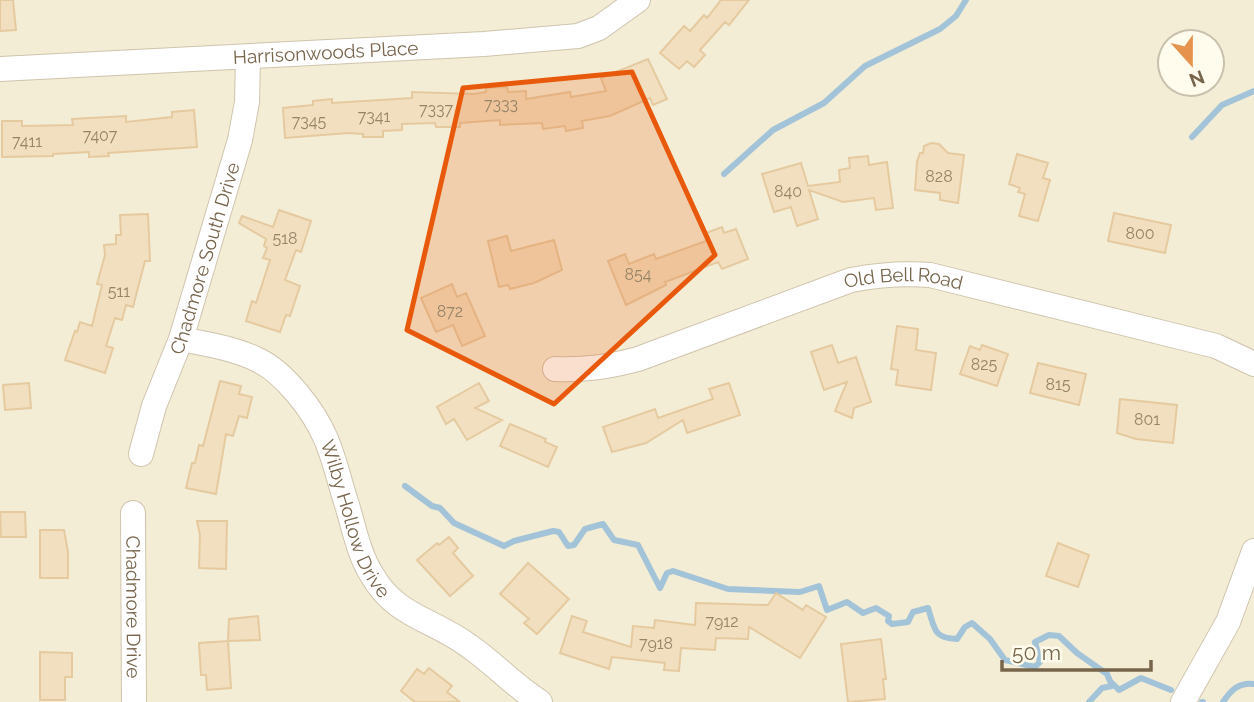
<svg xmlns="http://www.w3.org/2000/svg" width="1254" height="702" font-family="Raleway,sans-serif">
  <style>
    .residential { fill: #f4edd6; fill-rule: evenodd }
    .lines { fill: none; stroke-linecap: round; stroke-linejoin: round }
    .stream { stroke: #a2c3d8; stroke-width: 6 }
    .building { fill: #f2dfbf; stroke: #e5caa0; stroke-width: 2 }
    .minor-casing { stroke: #cfc4ad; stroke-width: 26 }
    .minor { stroke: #fff; stroke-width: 24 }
    .marked { fill: #e8590c; fill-opacity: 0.2; stroke: #e8590c; stroke-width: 5; stroke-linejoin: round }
    .labels { text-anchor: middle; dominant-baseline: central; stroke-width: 5; stroke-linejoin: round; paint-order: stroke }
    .number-label { font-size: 16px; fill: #968468 }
    .street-label { font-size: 19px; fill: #77654b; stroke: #fffcee }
  </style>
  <rect width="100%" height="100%" fill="#fcf9e8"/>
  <path class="residential" d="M0,0h1254v702h-1254zM1170,42h42v42h-42z"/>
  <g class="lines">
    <path class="stream" d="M1192,137l30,-32 32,-14
      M724,174l49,-44 51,-27 41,-37 75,-37 16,-13 10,-16
      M405,486l27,20 8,2 14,15 50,23 10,-5 39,-10 6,1 9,14 6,-1 11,-16 18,-5 11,16 24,5 22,43 7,-15 6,-2 55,18 72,3 19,-6 8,24 20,-8 16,11 13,-5 13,8 -1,5 4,3 16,-2 5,-10 15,-4c7,21 5,30 29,31l8,-12 7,-4 18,16 15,21 30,7 5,-5 -5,-20 14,-7 10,1 18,17 30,21 3,7 9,9 22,-12 30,12
      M1089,702l13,-14 10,-2 -2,-5
      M1202,702h1
      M1223,702c8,-12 16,-20 31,-18"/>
  </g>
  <path class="building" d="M0,0h13l3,30 -16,1z
    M721,0h28l-20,25 -4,-3 -25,28 5,5 -11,12 -7,-6 -8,8 -19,-16 24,-27 6,5 14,-16 3,3z
    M648,59l19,40 -14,6 -3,-7 -40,18 -28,5 1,7 -17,3 -1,-5 -22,3 -1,-6 -42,2v-5l-40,3v4h-24l-1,-4 -33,1v6l-19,1v6h-20v-3l-15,-1 -63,5 -2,-30 30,-3v-4l19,-2v4l80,-5v-6l62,2 12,-2v-4l21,-1 1,5 18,-1v8l44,-7 1,5 35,-6 -5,-13z
    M194,110l3,37 -89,6 1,3 -20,1v-5l-36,2v2l-51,1v-36h20v5l51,-1 -1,-6 54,-3v6l46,-5v-5z
    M931,143l8,1 9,9 16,2 -6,48 -18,-3v-7l-25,-3 2,-28 3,-9h3l1,-7z
    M1017,154l31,9 -5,15 7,2 -12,41 -19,-5 6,-22 -7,-2 2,-4 -11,-4z
    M868,156l1,9 18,-3 6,46 -17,2 -2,-12 -31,4 -34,-12 9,29 -21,7 -6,-19 -17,5 -12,-38 39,-11 7,23 32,-4 -1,-12 11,-2 -1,-10z
    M279,210l32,11 -10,31 -5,-2 -11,30 15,6 -10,30 -4,-1 -6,17 -34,-11 6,-20 4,2 14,-43 -7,-2 4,-10 -3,-2 2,-7 -27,-16 3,-7 31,11z
    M1114,213l57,12 -6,28 -57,-12z
    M148,214l2,47h-5l-12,46 -7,-2 -4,15 -7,-2 -9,28 7,2 -8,25 -40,-13 10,-29 2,1 3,-10 12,4 10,-41 -5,-1 8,-29 -1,-10 12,-1v-9h5l-1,-20z
    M722,227l2,6 12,-4 12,30 -26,10 -4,-7 -53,20 1,3 -40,20 -18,-44 17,-7 4,10 25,-10 2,5 53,-19 -3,-7z
    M507,236l4,15 43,-11 8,30 -28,13 -24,6 -2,-4 -9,2 -11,-46z
    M452,284l5,13 9,-4 19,43 -23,10 -9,-21 -17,7 -15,-34z
    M897,326l21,3 -2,21 20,3 -5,37 -35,-5 2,-15 -7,-1z
    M832,345l6,18 18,-6 15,45 -17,6 -2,10 -17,-7 12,-29 -23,8 -13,-38z
    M982,345l26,9 -11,32 -37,-12 10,-28 10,4z
    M1038,363l48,11 -7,31 -49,-12z
    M220,381l21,5 -2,8 13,3 -5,21 -8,-2 -6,20 -7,-2 -10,60 -30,-6 6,-25h3l4,-18 4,1z
    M29,383l2,25 -26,2 -2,-25z
    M479,383l10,18 -14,7 27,12 -35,20 -13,-21 -8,5 -9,-17z
    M729,383l11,32 -53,18 -4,-13 -37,23 -34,9 -9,-25 52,-18 3,9 55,-19 -4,-10z
    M1120,399l57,6 -4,38 -37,-4 -19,-6z
    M510,424l36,15 -1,3 12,5 -9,20 -48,-21z
    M0,512h25l1,25h-25z
    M197,521h30l-1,48 -27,-1 1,-33z
    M40,530h24l4,22v26h-28z
    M449,537l9,11 -5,5 20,23 -23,20 -33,-36 20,-17 2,2z
    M1058,543l31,12 -11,32 -32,-11z
    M528,563l41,36 -32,35 -13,-11 5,-4 -29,-25z
    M776,593l27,17 3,-5 20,12 -26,41 -51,-31 -1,12 -32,-1 -1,12 -34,-2 -2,23 -15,-1 1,-7 -53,-6 -3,12 -49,-16 12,-37 15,5 -4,11 48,15 2,-21 21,2 1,-8 40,5 1,-22 72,2z
    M258,616l2,24 -32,1 1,-22z
    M881,639l5,40h-3l2,20 -37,3 -7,-58z
    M228,641l3,47 -24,2 -1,-15h-5l-2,-32z
    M40,652l32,1v24h-7v23h-25z
    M429,668l23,18 -5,6 13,10h-45l-14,-11 16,-22 7,5z"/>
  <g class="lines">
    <g class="minor-casing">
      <g id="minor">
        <path id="s1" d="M0,69l484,-25 94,-8 21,-8 39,-28"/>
        <path id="s2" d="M181,339c25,5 53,9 77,21 27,13 56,51 68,79 9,21 14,45 21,66 7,23 12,50 25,70 24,42 61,44 97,71 25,17 45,40 71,56"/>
        <path id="s3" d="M555,369c31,1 53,-2 83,-10l213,-79c27,-5 51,-7 79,-5l286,71 38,18"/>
        <path id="s4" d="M141,454l13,-48 27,-67 59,-199 7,-38 1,-45"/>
        <path id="s5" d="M133,513l1,189"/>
        <path d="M1183,702l45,-80 26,-71"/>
      </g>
    </g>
    <use href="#minor" class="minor"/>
  </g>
  <path class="marked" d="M632,72l83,183 -161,149 -147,-74 56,-242z"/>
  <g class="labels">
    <g class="number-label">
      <text x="501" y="104">7333</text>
      <text x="436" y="109">7337</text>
      <text x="374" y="116">7341</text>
      <text x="309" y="121">7345</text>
      <text x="100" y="135">7407</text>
      <text x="27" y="141">7411</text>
      <text x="939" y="176">828</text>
      <text x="788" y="191">840</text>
      <text x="1140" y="233">800</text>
      <text x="285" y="238">518</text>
      <text x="638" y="274">854</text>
      <text x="119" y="291">511</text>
      <text x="450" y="311">872</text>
      <text x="984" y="364">825</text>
      <text x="1058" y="384">815</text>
      <text x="1147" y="419">801</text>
      <text x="722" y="621">7912</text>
      <text x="656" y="643">7918</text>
    </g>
    <g class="street-label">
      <text stroke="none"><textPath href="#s1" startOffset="326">Harrisonwoods Place</textPath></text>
      <text stroke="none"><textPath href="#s4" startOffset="206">Chadmore South Drive</textPath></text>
      <text stroke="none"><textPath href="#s3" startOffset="364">Old Bell Road</textPath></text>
      <text stroke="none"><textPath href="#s2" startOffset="271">Wilby Hollow Drive</textPath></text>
      <text stroke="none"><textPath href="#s5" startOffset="94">Chadmore Drive</textPath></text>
    </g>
  </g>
  <g transform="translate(1191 63) rotate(159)"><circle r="33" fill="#fffcee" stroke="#c9c0ad" stroke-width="2"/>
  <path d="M0-5L12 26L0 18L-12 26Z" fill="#e6934e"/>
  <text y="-10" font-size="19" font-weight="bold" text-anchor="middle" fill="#77654b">N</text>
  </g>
  <path d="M1002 660v10h149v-10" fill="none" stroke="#77654b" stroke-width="3.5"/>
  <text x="1012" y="660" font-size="21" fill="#77654b" stroke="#fffcee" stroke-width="5" paint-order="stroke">50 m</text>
</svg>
